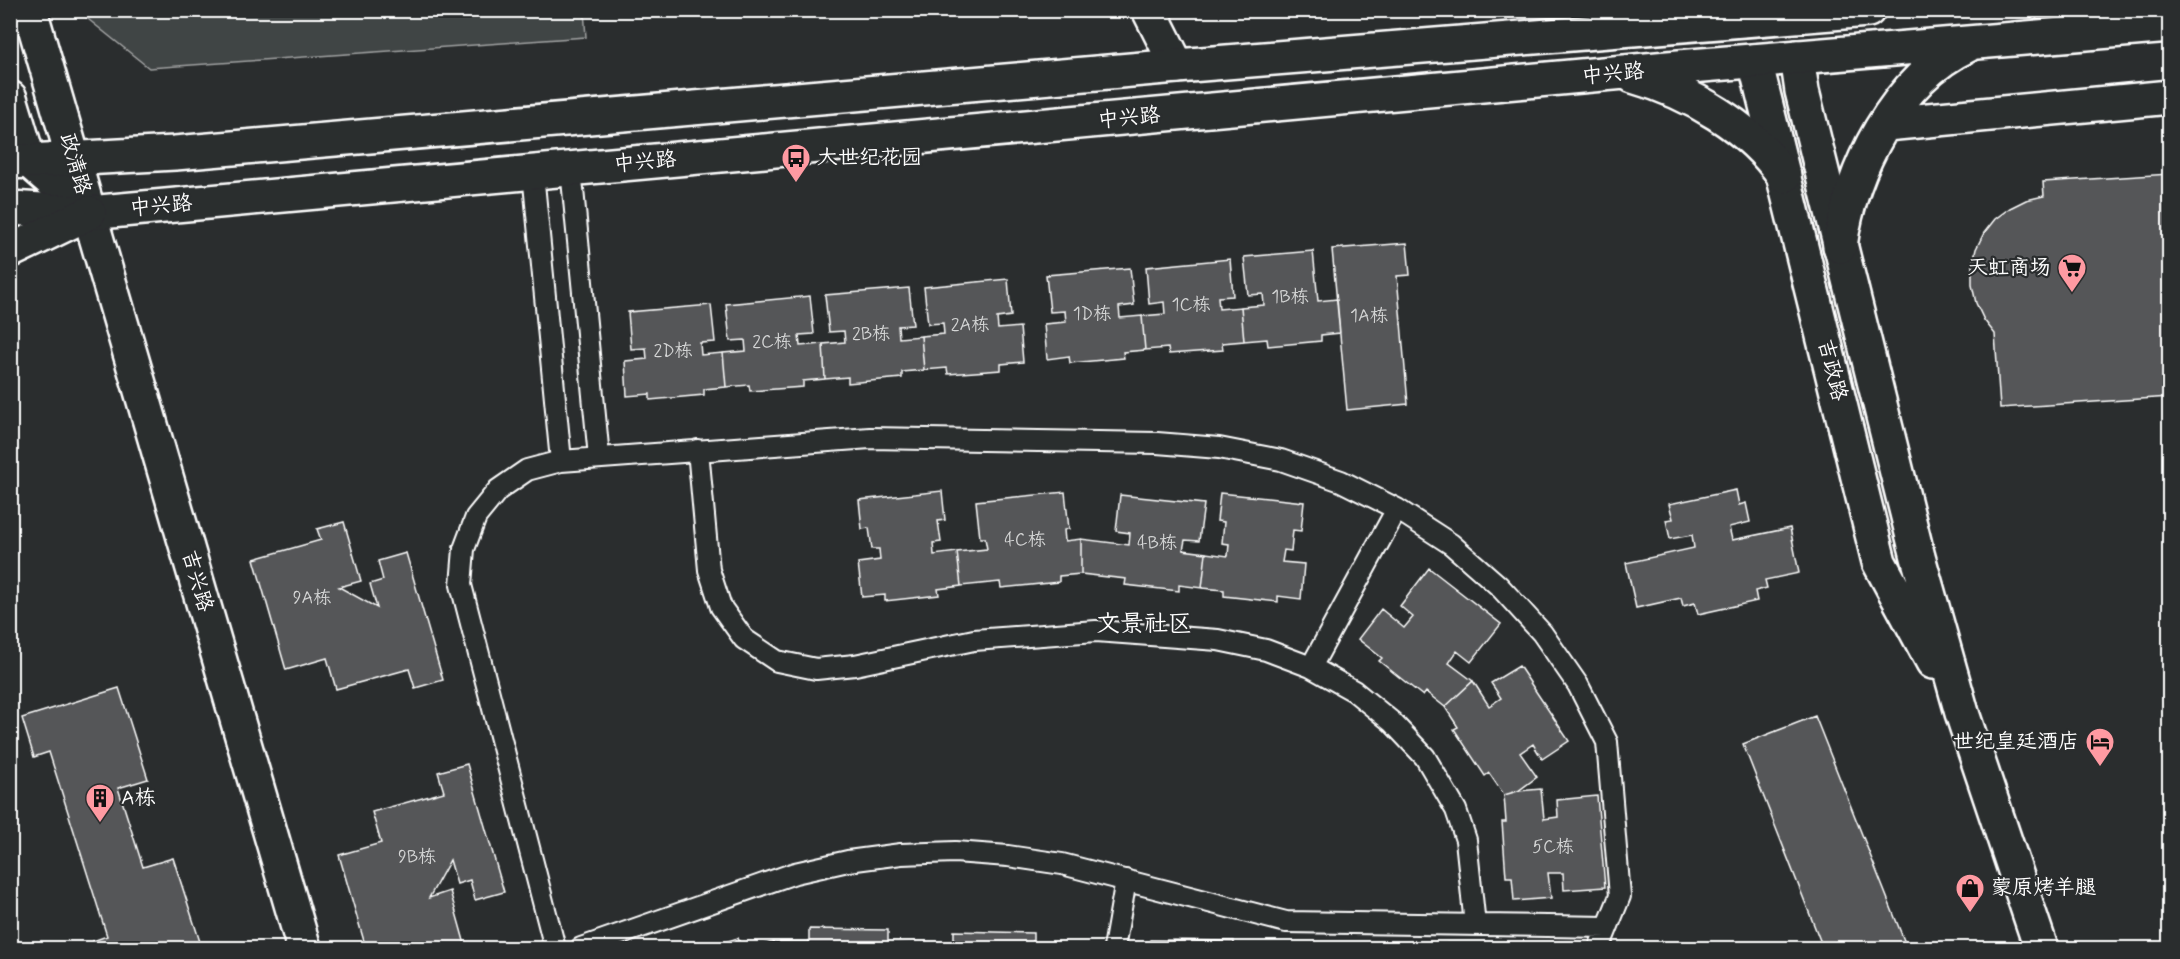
<svg xmlns="http://www.w3.org/2000/svg" width="2180" height="959" font-family="Mynerve,'LXGW WenKai TC',sans-serif">
  <style>
    .green { fill: #414445; stroke: #a0a2a2; stroke-width: 1.5 }
    .building { fill: #555758; stroke: #fff; stroke-width: 1.5 }
    .lines { fill: none; stroke-linecap: round; stroke-linejoin: round }
    .service-casing { stroke: #fff; stroke-width: 24 }
    .minor-casing { stroke: #fff; stroke-width: 38 }
    .tertiary-casing { stroke: #fff; stroke-width: 38 }
    .secondary-casing { stroke: #fff; stroke-width: 38 }
    .primary-casing { stroke: #fff; stroke-width: 38 }
    .service { stroke: #2a2d2e; stroke-width: 20 }
    .minor { stroke: #2a2d2e; stroke-width: 33 }
    .tertiary { stroke: #2a2d2e; stroke-width: 33 }
    .secondary { stroke: #2a2d2e; stroke-width: 33 }
    .primary { stroke: #2a2d2e; stroke-width: 33 }
    .labels { text-anchor: middle; dominant-baseline: central; stroke-width: 4.5; stroke-linejoin: round; paint-order: stroke }
    .number-label { font-size: 18px; fill: #d4d5d5 }
    .street-label { font-size: 21px; fill: #fff; stroke: #2a2d2e }
    .poi-label { font-size: 21px; fill: #fff; stroke: #2a2d2e; text-anchor: start }
    .quarter-label { font-size: 24px; fill: #fff; stroke: #2a2d2e }
  </style>
  <rect width="100%" height="100%" fill="#2a2d2e"/>
  <filter id="ink" filterUnits="userSpaceOnUse"><feTurbulence type="fractalNoise" baseFrequency=".0167" numOctaves="2"/><feDisplacementMap in="SourceGraphic" scale="12" xChannelSelector="R" yChannelSelector="G"/><feConvolveMatrix kernelMatrix="1 2 1 2 8 2 1 2 1" color-interpolation-filters="sRGB"/></filter>
  <g filter="url(#ink)">
    <path class="green" d="M78,11h506l2,26 -437,31z"/>
    <path class="building" d="M2170,174v223l-170,11 -5,-74 -11,-14 -8,-17 -4,-18v-18l4,-18 8,-16 11,-14 15,-11 16,-8 18,-4 -1,-14z
      M1407,243l3,32 -13,1 11,128 -61,6 -15,-161z
      M1313,251l5,50 19,-2 3,34 -19,2v6l-53,5 -1,-7 -23,2 -3,-34 23,-2 -1,-11 -15,1 -4,-38z
      M1230,259l3,37 -15,1 1,12 22,-2 3,34 -22,2 1,7 -54,4 -1,-6 -23,2 -3,-34 23,-2 -1,-12 -15,2 -3,-37z
      M1130,268l4,37 -15,2 1,11 22,-2 3,34 -22,2 1,6 -54,5 -1,-7 -22,3 -3,-35 22,-2 -1,-11 -15,1 -4,-37z
      M1008,279l3,37 -14,2 1,11 22,-2 3,35 -22,2v6l-53,4 -1,-6 -23,2 -3,-34 23,-2 -1,-11 -15,1 -4,-37z
      M909,288l4,37 -15,1 1,12 22,-2 3,34 -22,2v6l-54,5v-6l-23,2 -2,-35 22,-2 -1,-11 -15,1 -4,-37z
      M810,296l4,38 -15,1 1,11 23,-2 2,35 -22,2v6l-53,4 -1,-6 -23,2 -3,-34 23,-2 -1,-11 -15,1 -4,-37z
      M711,305l4,37 -15,1 1,12 22,-2 3,34 -22,2v6l-54,5v-6l-23,2 -2,-35 22,-2 -1,-11 -15,1 -3,-37z
      M1736,490l3,15 7,-2 4,19 -21,5 3,13 58,-12 9,45 -34,7 2,8 -12,3 2,10 -59,13 -3,-11 -12,3 -2,-8 -45,10 -10,-45 68,-15 -2,-13 -22,4 -4,-19 7,-1 -4,-15z
      M942,491l3,29 -7,1 3,21 -8,1 1,12 23,-3 4,34 -23,3 1,6 -54,6v-6l-23,2 -4,-34 22,-3 -1,-11h-7l-3,-21 -7,1 -3,-29z
      M1065,492l4,37 -5,1 1,11 16,-2v35l-22,2v6l-58,6 -1,-6 -39,4 -4,-34 30,-3 -2,-11h-5l-4,-37z
      M1220,493l84,9 -3,29 -8,-1 -2,21 -7,-1 -2,12 22,2 -3,35 -23,-3v6l-54,-6v-6l-22,-2 4,-35 22,3 1,-12 -7,-1 2,-21 -7,-1z
      M1120,495l84,9 -5,37 -14,-1 -2,10 23,3 -4,35 -23,-3v6l-54,-6 1,-6 -45,-5v-35l48,6 1,-12 -14,-2z
      M344,522l17,59 -22,6 38,21 -7,-24 13,-4 -5,-19 28,-8 37,127 -28,8 -6,-19 -73,20 -9,-31 -41,12 -32,-111 67,-19 -4,-11z
      M1429,568l72,56 -30,38 -14,-11 -8,12 24,18 -28,26 -19,-15 -3,4 -44,-35 3,-3 -24,-19 23,-30 23,19 9,-11 -13,-11z
      M1519,666l50,75 -27,18 -9,-15 -13,9 17,24 -19,14 -14,4 -15,-22 -4,3 -31,-47 4,-2 -13,-20 28,-26 16,25 12,-8 -10,-15z
      M119,688l29,91 -30,9 25,79 30,-9 29,90h-107l-2,-7 14,-5 -58,-184 -15,5 -12,-39z
      M1815,716l92,232h-84l-80,-204z
      M467,764l37,128 -29,8 -5,-20 -13,4 -7,-24 -21,38 21,-7 16,57h-100l-27,-93 42,-12 -9,-31 72,-20 -6,-20z
      M1541,789l3,30 14,-2 -1,-17 40,-4 8,91 -41,3 -1,-17h-15l3,25 -37,3 -2,-24h-6l-4,-55h4l-2,-27 14,-4z
      M809,929l79,1v14l33,1v3h-147l-1,-6h36z
      M954,931l79,2v14l33,1h-145v-3h33z
      M738,938l4,10h-36z
      M1150,940l84,1v7h-85z
      M773,942l1,6h-21z
      M1447,943l84,1v4h-83z"/>
    <g class="lines">
      <g class="service-casing">
        <path id="service" d="M571,169l28,288
          M533,173l28,288
          M698,450l11,120 12,37 23,32 33,22 39,8 39,-4 119,-25 122,-9 122,9 48,10 45,17 43,24 38,31 33,35 31,53 10,30 9,85
          M1311,667l86,-158
          M555,948l-94,-363 3,-36 12,-32 22,-27 29,-20 34,-9 309,-23 287,5 62,5 62,12 60,21 56,28 54,35 48,42 43,47 36,52 29,57 13,154 -21,52
          M581,948l214,-75 53,-12 53,-7 54,-2 53,4 54,8 224,58 321,5
          M1114,948l12,-68"/>
      </g>
      <g class="minor-casing">
        <path id="minor" d="M1149,10l28,56
          M89,213l215,735"/>
      </g>
      <g class="tertiary-casing">
        <path id="tertiary" d="M30,10l59,203
          M1797,57l5,34 116,466 44,156 79,235
          M1755,61l124,501 54,100
          M10,98l19,63 60,52"/>
      </g>
      <g class="secondary-casing">
        <path id="secondary" d="M1633,76c57,16 118,51 151,100
          M1886,124l284,-27
          M10,162l165,-9 1002,-87 691,-56
          M10,208l79,5 1590,-146 491,-41
          M1840,246c10,-75 56,-168 128,-201"/>
      </g>
      <g class="primary-casing">
        <path id="primary" d="M10,251l79,-38"/>
      </g>
      <use href="#service" class="service"/>
      <use href="#minor" class="minor"/>
      <use href="#tertiary" class="tertiary"/>
      <use href="#secondary" class="secondary"/>
      <use href="#primary" class="primary"/>
    </g>
  </g>
  <defs>
    <g id="bus-pin" transform="scale(1.5)"><path d="M0 17L-7.5 6A9.5 9.5 0 1 1 7.5 6Z" fill="#ff9aa2" stroke="#2a2d2e"/><path d="M-5-6H5V4H4V6H2V4H-2V6H-4V4H-5ZM-3.5-4V0h7V-4ZM-3.5 1.2v1.5H-2V1.2ZM2 1.2v1.5H3.5V1.2Z" fill="#111"/></g>
    <g id="supermarket-pin" transform="scale(1.5)"><path d="M0 17L-7.5 6A9.5 9.5 0 1 1 7.5 6Z" fill="#ff9aa2" stroke="#2a2d2e"/><path d="M-6-5.5h2.5l.6 2H6L4.5 2H-2.5L-4.4-4H-6ZM-1.5 3.2a1.3 1.3 0 1 0 .1 0ZM3 3.2a1.3 1.3 0 1 0 .1 0Z" fill="#111"/></g>
    <g id="hotel-pin" transform="scale(1.5)"><path d="M0 17L-7.5 6A9.5 9.5 0 1 1 7.5 6Z" fill="#ff9aa2" stroke="#2a2d2e"/><path d="M-6-4.5h1.5V1H6V5H4.5V3h-9V5H-6ZM-4 0a1.8 1.8 0 1 1 3.6 0ZM.5 0V-2.5h3Q6-2.5 6 0Z" fill="#111"/></g>
    <g id="building-pin" transform="scale(1.5)"><path d="M0 17L-7.5 6A9.5 9.5 0 1 1 7.5 6Z" fill="#ff9aa2" stroke="#2a2d2e"/><path d="M-4-6H4V6H1V3H-1V6H-4ZM-2.5-4.3h1.7v1.8h-1.7ZM.8-4.3h1.7v1.8H.8ZM-2.5-1h1.7V.8h-1.7ZM.8-1h1.7V.8H.8Z" fill="#111"/></g>
    <g id="shop-pin" transform="scale(1.5)"><path d="M0 17L-7.5 6A9.5 9.5 0 1 1 7.5 6Z" fill="#ff9aa2" stroke="#2a2d2e"/><path d="M-5-2.5h2.3a2.7 3.5 0 0 1 5.4 0H5L5.5 6h-11ZM-1.5-2.5h3a1.5 2.3 0 0 0-3 0Z" fill="#111"/></g>
  </defs>
  <g fill-rule="evenodd">
    <use href="#bus-pin" x="796" y="158"/>
    <use href="#supermarket-pin" x="2072" y="268"/>
    <use href="#hotel-pin" x="2100" y="742"/>
    <use href="#building-pin" x="100" y="798"/>
    <use href="#shop-pin" x="1970" y="888"/>
  </g>
  <g class="labels">
    <g class="number-label">
      <text x="1290" y="297">1B栋</text>
      <text x="1191" y="305">1C栋</text>
      <text x="1092" y="314">1D栋</text>
      <text x="1369" y="316">1A栋</text>
      <text x="970" y="325">2A栋</text>
      <text x="871" y="334">2B栋</text>
      <text x="772" y="342">2C栋</text>
      <text x="673" y="351">2D栋</text>
      <text x="1025" y="540">4C栋</text>
      <text x="1157" y="543">4B栋</text>
      <text x="312" y="598">9A栋</text>
      <text x="1553" y="847">5C栋</text>
      <text x="417" y="857">9B栋</text>
    </g>
    <g class="street-label">
      <text transform="translate(1613 74) rotate(-5)">中兴路</text>
      <text transform="translate(1129 118) rotate(-5)">中兴路</text>
      <text transform="translate(645 162) rotate(-5)">中兴路</text>
      <text transform="translate(75 164) rotate(74)">政清路</text>
      <text transform="translate(161 206) rotate(-5)">中兴路</text>
      <text transform="translate(1832 370) rotate(76)">吉政路</text>
      <text transform="translate(197 581) rotate(74)">吉兴路</text>
    </g>
    <g class="poi-label">
      <text x="817" y="158">大世纪花园</text>
      <text x="2051" y="268" text-anchor="end">天虹商场</text>
      <text x="2079" y="742" text-anchor="end">世纪皇廷酒店</text>
      <text x="121" y="798">A栋</text>
      <text x="1991" y="888">蒙原烤羊腿</text>
    </g>
    <g class="quarter-label">
      <text x="1144" y="624">文景社区</text>
    </g>
  </g>
  <rect width="2180" height="959" fill="none" stroke="#2a2d2e" stroke-width="36"/>
  <rect x="18" y="18" width="2144" height="923" fill="none" stroke="#fff" stroke-width="2" filter="url(#ink)"/>
</svg>
